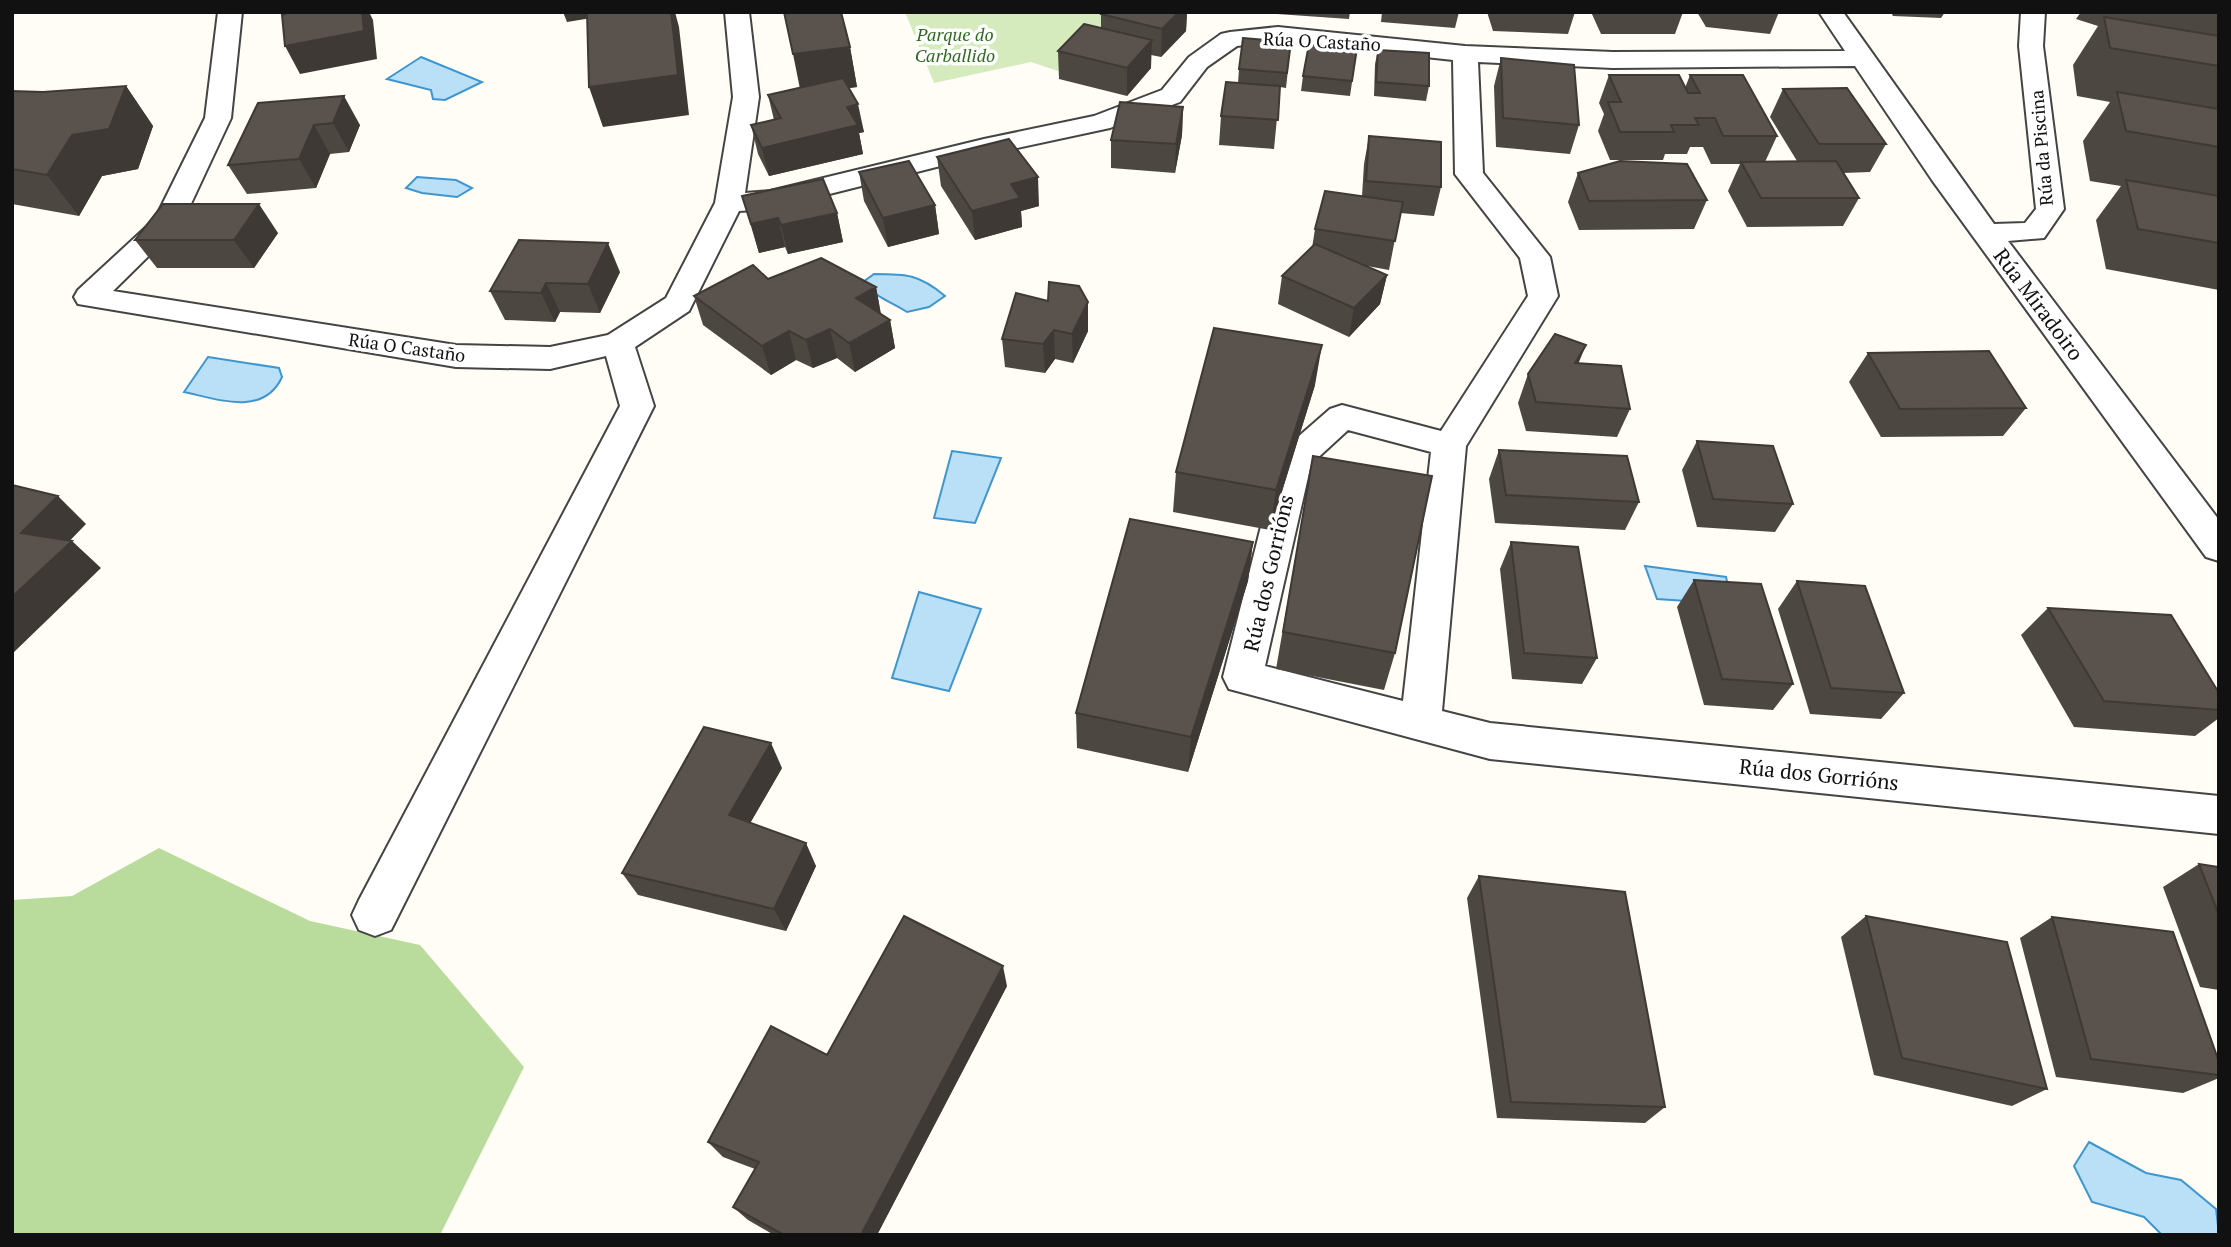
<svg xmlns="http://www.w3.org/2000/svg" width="2231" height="1247" font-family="'PT Serif',serif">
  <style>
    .green { fill: #d5ebbd }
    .forest { fill: #b9dc9c }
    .water { fill: #b9e0f7; stroke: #3f96cf; stroke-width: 2 }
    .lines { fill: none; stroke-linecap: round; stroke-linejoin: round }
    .minor-casing { stroke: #444; stroke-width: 4 }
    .minor { fill: #fff; fill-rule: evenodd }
    .wall { fill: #4d4742 }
    .shaded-wall { fill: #3f3936 }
    .building { fill: #5a524d; stroke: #3f3936; stroke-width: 2 }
    .labels { text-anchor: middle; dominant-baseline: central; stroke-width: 7; stroke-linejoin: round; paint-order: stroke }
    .far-park-label { font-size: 18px; font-style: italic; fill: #2f6b1f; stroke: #fff }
    .far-street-label { font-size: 18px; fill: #111; stroke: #fff }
    .street-label { font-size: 21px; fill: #111; stroke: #fff }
  </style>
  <rect width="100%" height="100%" fill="#fffdf5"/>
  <path class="green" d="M905,12h212l-59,59 -27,-9 -97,21z"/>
  <path class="forest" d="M159,848l151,73 110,24 104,122 -84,168h-428v-335l60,-4z"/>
  <path class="water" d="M421,57l61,25 -37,18 -12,-1 -2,-9 -44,-11z
    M417,177l39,3 16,8 -15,9 -35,-4 -16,-5z
    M874,274c32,0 45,0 71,22l-16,11 -22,5c-15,-10 -33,-15 -44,-30z
    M208,357l71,11 3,9c-18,40 -65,22 -98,15z
    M952,451l49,7 -26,65 -41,-5z
    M1645,566l81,11 6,27 -75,-5z
    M919,592l62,17 -32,82 -57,-13z
    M2089,1142l57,31 35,7 35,29 3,26h-57l-18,-18 -52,-15 -18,-36z"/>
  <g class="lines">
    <g class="minor-casing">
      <path id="minor" d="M218,12h24l-11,106 -49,105 -69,68 343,54 94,2 58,-12 58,-37 49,-95 18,-106 -8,-85h24l10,85 -14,96 25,-2 214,-52 110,-23 68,-26 27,-33 32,-23 9,-2 48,-5 187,19 148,6 232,-1 -26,-39h24l151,212 31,-1 11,-14 -17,-163 2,-34h24l-2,34 21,163 -20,29 -36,3 211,279v41l-13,-4 -274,-377 -77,-114 -242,2 -135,-6 5,111 67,84 8,39 -92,150 -24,265 48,12 729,73v38l-729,-75 -261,-70 -6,-12 55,-218 5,-9 47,-41 12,-4 99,26 87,-135 -8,-38 -65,-84 -2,-114 -175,-19 -41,5 -30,21 -27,35 -70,26 -126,27 -214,54 -31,2 -50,100 -54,36 19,59 -263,524 -16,6 -16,-6 -7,-15 7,-15 261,-494 -14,-50 -56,13 -94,-2 -378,-63 -4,-7 4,-7 77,-71 50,-101zM1348,430l83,22 -28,249 -138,-35 46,-202z"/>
    </g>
    <use href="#minor" class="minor"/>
  </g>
  <path class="wall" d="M1102,12h85l-1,19 -25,26 -10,-2v13l-24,28 -68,-17 -1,-28 43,-23v-14z
    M1278,12h72l-1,7 -72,-5z
    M1382,12h77l-4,16 -74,-6z
    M1487,12h88l-7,22 -75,-3z
    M1591,12h92l-8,22h-74z
    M1697,12h82l-9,22 -64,-7z
    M1891,12h54l-4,6 -48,-2z
    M2081,12h138v278l-113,-21 -10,-49 25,-34 -31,-5 -7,-40 27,-39 -33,-6 -4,-31 25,-39 -22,-7z
    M1291,42l-5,46 -6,-1 -6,62 -55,-4 2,-29 17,-33 1,-14z
    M850,47l7,40 -8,1 15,44 -5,1 4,21 -94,22 -11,-22 -7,-29 23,-5 -6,-25 32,-7z
    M1357,48l-7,48 -49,-5 2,-15z
    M1378,50l51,36 -3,15 -52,-5 1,-32z
    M1501,58l78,67 -9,29 -74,-7 -2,-61z
    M1609,75l76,13 5,-13 87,61 -12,26 32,-1 -27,-44 13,-28 103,55 -16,28 -27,1 16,25 -16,28 -96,1 -19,-36 12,-27h-29l-8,-17h-13l-3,7h-22l-2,6h-53l-12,-29 6,-17 -5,-11z
    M126,86l27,40 -15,43 -36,7 -23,40 -67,-12v-113l31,1z
    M258,103l102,22 -11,27 -19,2 -14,34 -69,6 -19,-29z
    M1183,107l-1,28 -7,38 -64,-5v-28z
    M1369,136l72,51 -7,29 -34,-3 -11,57 -22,-4 20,9 -7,29 -31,33 -71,-33 4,-28 30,-28 3,-19 47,-33 2,-32z
    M937,157l102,49 -18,5 1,16 -47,13 -34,-54z
    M859,172l76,33 4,29 -51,13 -24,-46z
    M1578,173l129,27 -13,29 -115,1 -11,-28z
    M742,196l95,17 6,29 -55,12 -3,-7 -26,6z
    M278,233l-24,35h-97l-22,-28z
    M620,272l-20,41 -40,-1 -5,10 -50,-2 -15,-29z
    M768,279l108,8 5,27 9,6 5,28 -40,24 -18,-14 -24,10 -17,-8 -25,15 -68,-50 -9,-29z
    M1048,301l40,1v29l-15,32 -18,-4 -10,14 -40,-6 -3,-28z
    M1868,353l158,55 -23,28 -122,1 -32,-55z
    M1579,364l51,45 -13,28 -91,-6 -8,-28 10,-29z
    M1315,385l-45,145 -97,-18 3,-40z
    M1697,441l96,63 -18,28 -78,-5 -15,-57z
    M1499,450l140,52 -14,28 -130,-7 -6,-44z
    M1313,456l82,197 -11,37 -108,-21z
    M1253,542l-5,39 -60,191 -111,-24 -1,-35z
    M1511,542l86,116 -15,26 -70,-5 -12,-110z
    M1694,580l99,104 -20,26 -69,-5 -27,-98z
    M1797,581l107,112 -23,26 -71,-5 -32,-105z
    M2048,608l171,85v25l-24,18 -121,-9 -53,-92z
    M782,768l-32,55 66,43 -30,65 -148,-36 -16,-22z
    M2199,864l20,3v123l-19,-3 -37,-100z
    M1479,876l186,231 -20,16 -148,-5 -30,-220z
    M1866,916l181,173 -35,17 -138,-31 -33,-138z
    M2052,917l167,145v16l-36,15 -127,-16 -36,-139z
    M1007,986l-130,249h-103l-26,-15 -15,-13 22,-38 -32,-12 -15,-15 119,-87z"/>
  <path class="shaded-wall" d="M362,12h7l4,8 4,39 -77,15 -15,-28z
    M563,12h53v2l-49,8z
    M671,12h4l4,15 10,88 -86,12 -14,-40z
    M1179,12h8l-1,19 -25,26 1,-28z
    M1152,40l-1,28 -24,28v-28z
    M850,47l7,40 -56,7 -8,-40z
    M126,86l27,40 -15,43 -36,7 -23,40 -32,-41 25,-40z
    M344,96l16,29 -11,27 -16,-29z
    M858,104l6,28 -5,1 4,21 -94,22 -7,-28 85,-41z
    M1183,107l-1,28 -7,38 1,-29z
    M314,125l16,29 -14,34 -17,-29z
    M1038,177l1,29 -18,5 1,16 -47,13 -3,-29 39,-27z
    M259,204l19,29 -24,35 -20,-28z
    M935,205l4,29 -51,13 -5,-29z
    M837,213l6,29 -55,12 -7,-29z
    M778,218l7,29 -26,6 -8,-29z
    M608,243l12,29 -20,41 -12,-29z
    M1387,275l-7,29 -31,33 5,-29z
    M546,283l14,29 -5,10 -14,-29z
    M876,287l5,29 -25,-18z
    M1088,302v29l-15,32 -1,-29z
    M890,320l5,28 -40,24 -6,-29z
    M830,329l7,29 -24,10 -7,-28z
    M1054,330l1,29 -10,14 -2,-29z
    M789,331l7,29 -25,15 -9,-29z
    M1322,345l-7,40 -45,145 6,-40z
    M1586,345l-12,29 1,-11z
    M58,496l28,28 -33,34 19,-17 29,27 -89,86v-57l9,-64z
    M1253,542l-5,39 -60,191 3,-35z
    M771,743l11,25 -41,71 -12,-24z
    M806,843l10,23 -30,65 -12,-22z
    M1003,966l4,20 -130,249h-16z"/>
  <path class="building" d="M289,12h73l2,19 -79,15 -3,-31z
    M587,12h84l7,63 -89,12z
    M784,12h57l9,35 -57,7z
    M1102,12h77l-17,17 -61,-15z
    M2104,17l115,19v30l-109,-18z
    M1084,24l68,16 -25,28 -69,-17z
    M1243,38l48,4 -4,31 -48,-4z
    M1309,44l48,4 -5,33 -49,-5z
    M1378,50l51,3v33l-53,-4z
    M1501,58l73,7 5,60 -76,-7z
    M1609,75h70l9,18h12l-10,-18h53l34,61h-54l-8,-18h-20l4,7h-28l3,7h-54l-12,-30h13z
    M843,78l15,26 -11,3 11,18 -96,23 -11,-23 30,-7 -13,-23z
    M1226,82l54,4 -2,34 -57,-4z
    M126,86l-17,43 -37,6 -25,40 -35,-6v-78l31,1z
    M1847,88l39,56h-67l-36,-55z
    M2117,92l102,17v38l-93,-16z
    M344,96l-11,27 -19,2 -15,34 -71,6 30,-62z
    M1120,102l63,5 -7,37 -65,-4z
    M1369,136l72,6v45l-75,-6z
    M1009,139l29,38 -27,7 9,14 -48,13 -35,-54z
    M909,161l26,44 -52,13 -24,-46z
    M1620,161l67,3 20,36 -118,1 -11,-28z
    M1836,161l23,37h-98l-20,-36z
    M823,179l14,34 -56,12 -3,-7 -27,6 -9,-28z
    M2126,180l93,16v47l-81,-14z
    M1325,191l78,11 -8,39 -80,-12z
    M163,204h96l-25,36h-99z
    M519,240l89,3 -20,41 -42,-1 -5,10 -51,-2z
    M1315,244l72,31 -33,33 -72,-32z
    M821,258l55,29 -20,11 34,22 -41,23 -19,-14 -24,11 -17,-9 -27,15 -68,-50 59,-31 15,14z
    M1049,282l30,4 9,16 -16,32 -18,-4 -11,14 -41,-5 14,-46 32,8z
    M1214,328l108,17 -46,145 -100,-18z
    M1555,334l31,11 -11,18 46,3 9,43 -94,-7 -8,-28z
    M1989,351l37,57 -126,1 -32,-56z
    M1697,441l76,5 20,58 -80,-5z
    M1499,450l128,6 12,46 -133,-7z
    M1313,456l119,20 -37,177 -112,-21z
    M12,485l46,11 -37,37 51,8 -60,56z
    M1130,519l123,23 -62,195 -115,-24z
    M1511,542l67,5 19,111 -73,-5z
    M1694,580l67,4 32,100 -71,-5z
    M1797,581l68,5 39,107 -73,-5z
    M2048,608l123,7 48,78v17l-115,-9z
    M704,727l67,16 -42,72 77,28 -32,66 -152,-36z
    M2199,864l20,3v48z
    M1479,876l146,16 40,215 -154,-5z
    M904,916l99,50 -142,269h-77l-51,-28 26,-45 -51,-20 63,-116 56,29z
    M1866,916l141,26 40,147 -145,-31z
    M2052,917l121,15 46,130v13l-128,-16z"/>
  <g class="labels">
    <g class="far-park-label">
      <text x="955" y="34">Parque do<tspan x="955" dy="21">Carballido</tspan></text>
    </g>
    <g class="far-street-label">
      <text transform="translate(1322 41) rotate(3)">Rúa O Castaño</text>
      <text transform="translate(2041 148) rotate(-95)">Rúa da Piscina</text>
      <text transform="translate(407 347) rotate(8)">Rúa O Castaño</text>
    </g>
    <g class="street-label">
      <text transform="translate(2039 304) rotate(53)">Rúa Miradoiro</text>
      <text transform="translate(1268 573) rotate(-77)">Rúa dos Gorrións</text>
      <text transform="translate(1819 774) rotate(6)">Rúa dos Gorrións</text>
    </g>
  </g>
  <rect width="2231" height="1247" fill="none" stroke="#111111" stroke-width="28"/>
</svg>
